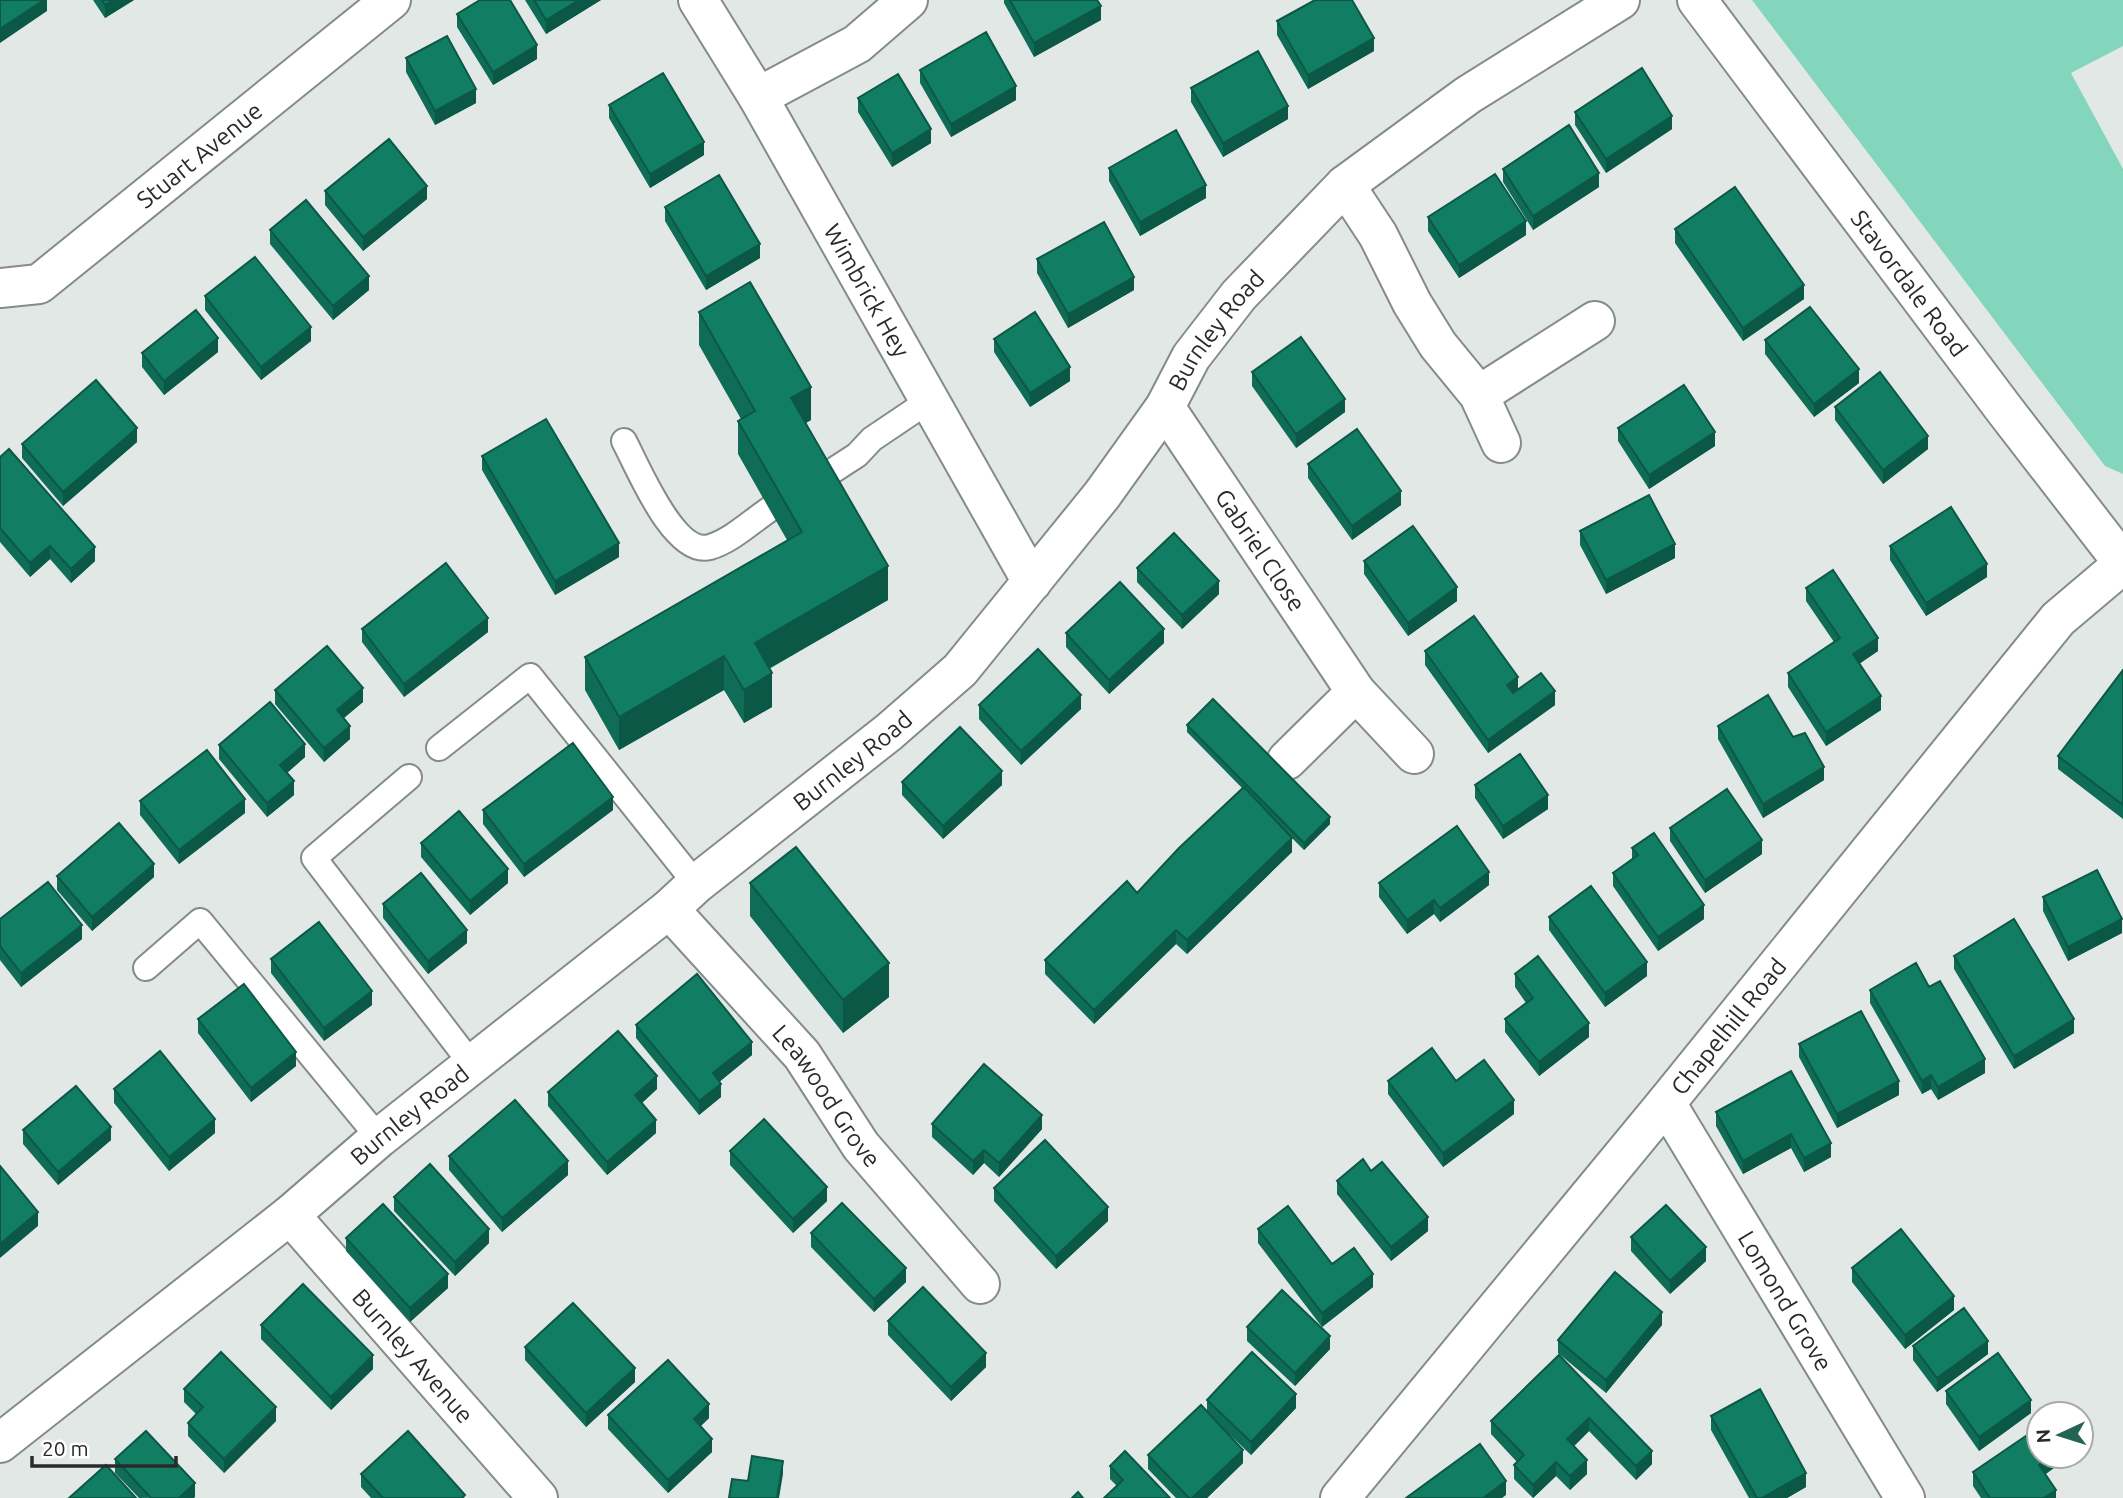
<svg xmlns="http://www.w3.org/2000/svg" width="2123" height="1498" font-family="Ubuntu,sans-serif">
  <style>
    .green { fill: #83d6bb }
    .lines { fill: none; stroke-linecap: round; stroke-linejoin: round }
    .lane-casing { stroke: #858b89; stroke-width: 28 }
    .street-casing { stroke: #858b89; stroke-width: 42 }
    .lane { stroke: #fff; stroke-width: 24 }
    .street { stroke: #fff; stroke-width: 38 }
    .wall { fill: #0f6c56 }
    .shaded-wall { fill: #0c5846 }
    .building { fill: #117e64; stroke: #0c5846; stroke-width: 2 }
    .labels { text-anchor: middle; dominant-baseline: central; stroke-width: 7; stroke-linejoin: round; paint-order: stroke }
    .street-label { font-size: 24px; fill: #292b2b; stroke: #fff }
  </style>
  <rect width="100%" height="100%" fill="#e2e8e6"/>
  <path class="green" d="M1752,0h371v46l-52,27 52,96v305l-18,-8z"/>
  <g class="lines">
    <g class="lane-casing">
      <path id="lane" d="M624,441c14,26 50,116 86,106 21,-6 42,-26 60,-38
        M820,479l37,-24 15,-16 58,-39
        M439,748l91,-72 166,208
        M409,777l-95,81 159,208
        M146,968l54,-47 179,217"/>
    </g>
    <g class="street-casing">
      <g id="street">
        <path id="s1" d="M698,0l60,97 274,485"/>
        <path id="s2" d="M1697,0l307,409 119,154"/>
        <path d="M758,97l99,-53 51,-44"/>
        <path d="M1345,185l33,50 34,68 26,42 41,50 22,48"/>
        <path id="s3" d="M0,288l39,-4 352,-284"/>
        <path d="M1479,395l116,-74"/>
        <path id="s4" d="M1165,407l191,285 -69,68"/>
        <path d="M1356,692l58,62"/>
        <path id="s5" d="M669,909l133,146 59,91 119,138"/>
        <path id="s6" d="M1666,1103l239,395"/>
        <path id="s7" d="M290,1215l248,283"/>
        <path id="s8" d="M0,1443l290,-228 89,-77 290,-229 27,-25 193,-152 71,-62 142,-175 63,-88 26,-50 48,-62 106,-110 123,-90 152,-95"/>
        <path id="s9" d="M1340,1498l326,-395 392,-484 65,-55"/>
      </g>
    </g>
    <use href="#lane" class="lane"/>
    <use href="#street" class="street"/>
  </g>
  <path class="wall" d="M93,0h41l-29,18z
    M525,0h76l-55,34z
    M1004,0h93l4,20 -67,37 -30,-54z
    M457,14l80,45 -44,26 -36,-58z
    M1277,21l97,30 -66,38 -31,-54z
    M406,58l70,45 -41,22 -29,-53z
    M920,70l96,30 -65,37 -31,-54z
    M1191,88l97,31 -65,38 -32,-55z
    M858,98l73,45 -39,24 -34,-55z
    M609,105l95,50 -54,33 -41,-70z
    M1575,112l97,17 -66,44 -31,-48z
    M1109,168l97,30 -66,38 -31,-55z
    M1503,169l96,18 -66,43 -30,-48z
    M325,191l102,8 -64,52 -38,-46z
    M665,207l95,51 -54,32 -41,-69z
    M1428,217l98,18 -67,43 -31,-47z
    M1675,229l129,70 -61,42 -68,-98z
    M270,230l99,60 -36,30 -63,-76z
    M1037,259l97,31 -66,38 -31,-55z
    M205,296l106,45 -50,39 -56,-70z
    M699,312l112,108 -5,3 82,177 -119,68 3,39 -28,16 -20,-33 -105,60 -34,-60v-33l202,-117 -49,-86v-33l3,-2 -42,-74z
    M994,339l76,42 -40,26 -36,-55z
    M1765,340l94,43 -45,34 -49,-63z
    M218,352l-54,43 -22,-28v-14z
    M1252,372l93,40 -49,36 -44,-62z
    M1835,407l93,42 -45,35 -48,-64z
    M1618,428l97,18 -66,43 -31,-48z
    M137,442l-74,64 -41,-48v-14z
    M482,456l137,101 -64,38 -73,-125z
    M0,457l95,104 -24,22 -21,-24 -20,18 -30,-35z
    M1308,464l93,41 -49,35 -44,-62z
    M1580,531l95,27 -69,36 -26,-49z
    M1890,546l97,31 -61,39 -36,-56z
    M1364,561l93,40 -49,35 -44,-62z
    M1137,568l82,26 -37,35 -45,-47z
    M1806,588l72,63 -19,13 22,46 -55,36 -38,-59v-14l46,-31 -28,-41z
    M362,629l126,3 -84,65 -42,-55z
    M1066,633l98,10 -55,51 -43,-47z
    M1425,651l93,39 37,15 -67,48 -63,-88z
    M2123,670v149l-65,-50v-13z
    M275,690l88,12 -20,16 7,21 -26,23 -49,-58z
    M979,705l102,4 -60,56 -42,-46z
    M1187,725l143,99 -26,26 -12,-12v14l-105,102 -11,-10 -82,80 -49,-50v-14l92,-67 105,-105 -55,-56z
    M1718,726l75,11 31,43 -61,38 -45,-79z
    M219,745l86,12 -18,16 7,22 -27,22 -48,-58z
    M902,782l100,3 -59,54 -41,-44z
    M1475,785l73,24 -45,30 -28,-41z
    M140,801l105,12 -66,51 -39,-49z
    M483,810h130l-89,67 -41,-53z
    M1670,828l92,26 -57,39 -35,-52z
    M421,843l87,40 -38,32 -49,-58z
    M1632,848l72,71 -46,32 -45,-65v-13l19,-14z
    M57,876l97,1 -62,54 -35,-41z
    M750,883l139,114 -46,36 -93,-117z
    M1379,883l110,2 -49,37 -6,-8 -27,20 -28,-37z
    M2043,897l79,36 -54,28 -25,-50z
    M383,904l84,39 -39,31 -45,-56z
    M1549,917l98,59 -42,31 -56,-77z
    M0,919l82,20 -61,48 -21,-27z
    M1954,956l120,77 -60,36 -60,-100z
    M271,959l101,46 -48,36 -53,-68z
    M1515,974l74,63 -50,39 -34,-44v-13l21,-16 -11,-16z
    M1929,987l56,86 -47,27 -7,-11 -9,5 -52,-91v-13z
    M198,1019l98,47 -45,36 -53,-69z
    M636,1025l116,30 -33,27 2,15 -22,18 -63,-77z
    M1799,1044l100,51 -62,33 -38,-71z
    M1388,1081h68l58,33 -71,53 -55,-73z
    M114,1089l101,44 -46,38 -55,-68z
    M657,1089l-15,14 14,30 -49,42 -59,-69v-14z
    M1716,1112l115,31v14l-27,15 -13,-24 -48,26 -27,-48z
    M932,1124l110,5 -43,48 -15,-14 -11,12 -41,-38z
    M23,1130l88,10 -53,45 -35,-41z
    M730,1151l97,50 -34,32 -63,-68z
    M449,1156l119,19 -66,57 -53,-62z
    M1371,1171l57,60 -37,30 -54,-67v-13z
    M994,1188l114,33 -52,48 -62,-68z
    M394,1197l95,46 -34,33 -61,-65z
    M1258,1229l74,35 41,23 -51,40 -64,-84z
    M811,1233l95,49 -32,30 -63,-65z
    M1631,1237l75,24 -36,33 -39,-43z
    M346,1238l102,50 -38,34 -64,-71z
    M1852,1268l102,42 -49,39 -53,-67z
    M888,1321l98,46 -35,34 -63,-66z
    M261,1325l112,44 -42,41 -70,-71z
    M1662,1325l-56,68 -48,-40v-13z
    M1247,1327l83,22 -35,37 -48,-45z
    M1913,1346l75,8 -51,38 -24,-32z
    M525,1347l110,35 -49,45 -61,-67z
    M1559,1355l93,109 -16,16 -47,-49 -15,15 13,28 -17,16 -14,-14 -23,22 -19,-19v-14l3,-3 -26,-28v-13z
    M184,1389l92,32 -52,52 -36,-37v-13l8,-9 -12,-12z
    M1946,1391l85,22 -52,38 -33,-47z
    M1207,1400l89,8 -45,47 -21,-20 13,28 -36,35h-31l-28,-29v-14l59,-44z
    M608,1415l101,3 -9,8 12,26 -44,41 -60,-64z
    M1711,1416l95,71 -19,11h-38l-38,-68z
    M2065,1456v4l-20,14 11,24h-75l-8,-12v-14z
    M115,1459l80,38 -56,1 -24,-25z
    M1110,1466l60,32 -53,-12 -7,-7z
    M361,1474l104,24h-94l-10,-11z"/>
  <path class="shaded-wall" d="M44,0h3v11l-47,32v-14z
    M113,0h21l-29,18v-13z
    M579,0h22l-55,34v-14z
    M1101,6v14l-67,37v-14z
    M1374,38v13l-66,38v-14z
    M537,45v14l-44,26v-13z
    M1016,86v14l-65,37v-13z
    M476,89v14l-41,22v-14z
    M1288,106v13l-65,38v-14z
    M1672,116v13l-66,44v-14z
    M931,129v14l-39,24v-14z
    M704,142v13l-54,33v-14z
    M1599,173v14l-66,43v-14z
    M1206,185v13l-66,38v-14z
    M427,186v13l-64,52v-14z
    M1526,221v14l-67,43v-13z
    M760,244v14l-54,32v-14z
    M369,276v14l-36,30v-14z
    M1134,277v13l-66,38v-14z
    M1804,285v14l-61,42v-13z
    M311,327v14l-50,39v-13z
    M218,338v14l-54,43v-14z
    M1070,367v14l-40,26v-14z
    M1859,369v14l-45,34v-13z
    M811,387v33l-20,11v-33z
    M1345,399v13l-49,36v-14z
    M137,428v14l-74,64v-14z
    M1715,432v14l-66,43v-14z
    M1928,436v13l-45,35v-14z
    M1401,491v14l-49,35v-14z
    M619,543v14l-64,38v-14z
    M1675,544v14l-69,36v-14z
    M50,546v13l-20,18v-14z
    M95,547v14l-24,22v-14z
    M1987,564v13l-61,39v-13z
    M888,566v34l-133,77v-34z
    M1219,581v13l-37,35v-14z
    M1457,587v14l-49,35v-13z
    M488,618v14l-84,65v-13z
    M1164,629v14l-55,51v-14z
    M1878,638v13l-25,17v-14z
    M724,656v34l-105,60v-33z
    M772,673v34l-28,16v-33z
    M1518,677v14l-11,8v-14z
    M363,688v14l-26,22v-14z
    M1555,691v14l-67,48v-13z
    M1081,695v14l-60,56v-14z
    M1881,696v14l-55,36v-14z
    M350,726v13l-26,23v-14z
    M305,744v13l-25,22v-14z
    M1824,767v13l-61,38v-14z
    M1002,771v14l-59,54v-13z
    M294,781v14l-27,22v-14z
    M1548,795v14l-45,30v-13z
    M613,797v13l-89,67v-13z
    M245,799v14l-66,51v-14z
    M1330,817v7l-26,26v-7z
    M1292,838v14l-105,102v-14z
    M1762,840v14l-57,39v-13z
    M154,864v13l-62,54v-14z
    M508,869v14l-38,32v-14z
    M1489,872v13l-49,37v-14z
    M1434,900v14l-27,20v-14z
    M1704,905v14l-46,32v-14z
    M2122,919v14l-54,28v-14z
    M82,925v14l-61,48v-14z
    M467,930v13l-39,31v-13z
    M1176,930v14l-82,80v-14z
    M1647,962v14l-42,31v-14z
    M889,963v34l-46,36v-33z
    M372,991v14l-48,36v-13z
    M2074,1019v14l-60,36v-13z
    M1589,1023v14l-50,39v-14z
    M752,1042v13l-39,32v-14z
    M296,1052v14l-45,36v-14z
    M1985,1059v14l-47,27v-13z
    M1931,1075v14l-9,5v-13z
    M657,1076v13l-22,20v-14z
    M1899,1081v14l-62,33v-14z
    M721,1084v13l-22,18v-14z
    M1514,1100v14l-71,53v-14z
    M1042,1115v14l-43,48v-14z
    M215,1119v14l-46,38v-14z
    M656,1120v13l-49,42v-13z
    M111,1127v13l-53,45v-13z
    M1791,1134v14l-48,26v-13z
    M1831,1143v14l-27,15v-14z
    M984,1150v13l-11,12v-14z
    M568,1161v14l-66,57v-14z
    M827,1187v14l-34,32v-14z
    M1108,1207v14l-52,48v-13z
    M38,1212v14l-38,32v-14z
    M1428,1217v14l-37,30v-14z
    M489,1229v14l-34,33v-14z
    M1706,1247v14l-36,33v-13z
    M906,1268v14l-32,30v-13z
    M448,1274v14l-38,34v-14z
    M1373,1274v13l-51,40v-14z
    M1954,1296v14l-49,39v-14z
    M1662,1312v13l-56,68v-13z
    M1330,1336v13l-35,37v-13z
    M1988,1341v13l-51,38v-14z
    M986,1353v14l-35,34v-14z
    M373,1355v14l-42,41v-13z
    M635,1368v14l-49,45v-14z
    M1296,1394v14l-45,47v-13z
    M2031,1400v13l-52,38v-14z
    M709,1404v14l-15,15v-14z
    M276,1407v14l-52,52v-14z
    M1589,1418v13l-22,22v-14z
    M712,1439v13l-44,41v-13z
    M1243,1450v13l-36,35h-15z
    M1652,1451v13l-16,16v-14z
    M2052,1456h13v4l-26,19v-14z
    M1587,1460v14l-17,16v-14z
    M783,1461v13l-4,24h-2z
    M1556,1462v14l-23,22v-13z
    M1806,1473v14l-19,11h-25z
    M1506,1481v14l-4,3h-19z
    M195,1483v14l-1,1h-15z
    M2056,1490v8h-12z"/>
  <path class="building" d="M0,0h44l-44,29z
    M102,0h11l-8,5z
    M480,0h30l27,45 -44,27 -36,-58z
    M534,0h45l-33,20z
    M1010,0h87l4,6 -67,37z
    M1315,0h37l22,38 -66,37 -31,-54z
    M986,32l30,54 -65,38 -31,-54z
    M447,36l29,53 -41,22 -29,-53z
    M1258,51l30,55 -65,37 -32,-55z
    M1642,68l30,48 -66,43 -31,-47z
    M663,73l41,69 -54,32 -41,-69z
    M898,74l33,55 -39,24 -34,-55z
    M1569,125l30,48 -66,43 -30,-47z
    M1176,130l30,55 -66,37 -31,-54z
    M389,139l38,47 -64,51 -38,-46z
    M1495,174l31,47 -67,44 -31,-48z
    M719,175l41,69 -54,32 -41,-69z
    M1735,187l69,98 -61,43 -68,-99z
    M306,200l63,76 -36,30 -63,-76z
    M1104,222l30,55 -66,37 -31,-55z
    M255,257l56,70 -50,40 -56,-71z
    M750,282l61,105 -20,11 97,168 -133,77 17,30 -28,17 -20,-34 -105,61 -34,-60 217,-125 -64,-111 17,-10 -56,-99z
    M1810,307l49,62 -45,35 -49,-64z
    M196,310l22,28 -54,43 -22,-28z
    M1035,312l35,55 -40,26 -36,-54z
    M1301,337l44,62 -49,35 -44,-62z
    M1880,372l48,64 -45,34 -48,-63z
    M96,380l41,48 -74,64 -41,-48z
    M1684,385l31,47 -66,43 -31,-47z
    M546,419l73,124 -64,38 -73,-125z
    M1357,429l44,62 -49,35 -44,-62z
    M9,449l86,98 -24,22 -21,-23 -20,17 -30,-35v-71z
    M1649,495l26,49 -69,36 -26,-49z
    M1951,507l36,57 -61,39 -36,-57z
    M1413,526l44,61 -49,36 -44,-62z
    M1174,533l45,48 -37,34 -45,-47z
    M446,563l42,55 -84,66 -42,-55z
    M1833,570l45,68 -25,16 28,42 -55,36 -38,-59 52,-35 -34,-50z
    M1120,582l44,47 -55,51 -43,-47z
    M1474,616l44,61 -11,8 6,8 28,-20 14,18 -67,49 -63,-89z
    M327,646l36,42 -26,22 13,16 -26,22 -49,-58z
    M1038,649l43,46 -60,56 -42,-46z
    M2123,670v135l-65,-49z
    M1768,695l25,42 12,-4 19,34 -61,37 -45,-78z
    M1213,699l117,118 -26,26 -117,-118z
    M270,702l35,42 -25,21 14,16 -27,22 -48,-58z
    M960,727l42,44 -59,55 -41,-44z
    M573,743l40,54 -89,67 -41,-54z
    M207,750l38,49 -66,51 -39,-49z
    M1520,754l28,41 -45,31 -28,-41z
    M1244,787l48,51 -105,102 -11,-10 -82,80 -49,-50 82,-79 10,12 42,-45z
    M1727,789l35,51 -57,40 -35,-52z
    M459,811l49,58 -38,32 -49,-58z
    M119,823l35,41 -62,53 -35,-41z
    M1457,826l32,46 -49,36 -6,-8 -27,20 -28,-37z
    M1654,833l50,72 -46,32 -45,-64 25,-18 -6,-7z
    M796,847l93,116 -46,37 -93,-117z
    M2097,870l25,49 -54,28 -25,-50z
    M421,873l46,57 -39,31 -45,-57z
    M48,882l34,43 -61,48 -21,-27v-27z
    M1591,886l56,76 -42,31 -56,-76z
    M2014,919l60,100 -60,37 -60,-100z
    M319,922l53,69 -48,37 -53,-69z
    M1538,956l51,67 -50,39 -34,-43 28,-21 -18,-24z
    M1916,963l13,24 11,-6 45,78 -47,28 -7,-12 -9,6 -52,-91z
    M697,974l55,68 -39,31 8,11 -22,17 -63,-76z
    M244,984l52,68 -45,36 -53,-69z
    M1861,1011l38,70 -62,33 -38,-70z
    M618,1031l39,45 -22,19 21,25 -49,42 -59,-70z
    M1432,1048l24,33 28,-21 30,40 -71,53 -55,-72z
    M160,1051l55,68 -46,38 -55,-68z
    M984,1064l58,51 -43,48 -15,-13 -11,11 -41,-37z
    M1791,1071l40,72 -27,15 -13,-24 -48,27 -27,-49z
    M76,1086l35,41 -53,45 -35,-42z
    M515,1100l53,61 -66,57 -53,-62z
    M764,1119l63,68 -34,32 -63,-68z
    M1045,1140l63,67 -52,49 -62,-68z
    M1363,1159l8,12 11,-9 46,55 -37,30 -54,-66z
    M430,1164l59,65 -34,33 -61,-65z
    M0,1166l38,46 -38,32z
    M842,1203l64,65 -32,31 -63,-66z
    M383,1204l65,70 -38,34 -64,-70z
    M1666,1205l40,42 -36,34 -39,-44z
    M1288,1206l44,58 22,-16 19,26 -51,39 -64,-84z
    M1901,1229l53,67 -49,39 -53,-67z
    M1615,1272l47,40 -56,68 -48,-40z
    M303,1284l70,71 -42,42 -70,-72z
    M923,1287l63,66 -35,34 -63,-66z
    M1282,1290l48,46 -35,37 -48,-46z
    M573,1303l62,65 -49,45 -61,-66z
    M1964,1308l24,33 -51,37 -24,-32z
    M221,1352l55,55 -52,52 -36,-36 15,-16 -19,-18z
    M1252,1352l44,42 -45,48 -44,-42z
    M1998,1353l33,47 -52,37 -33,-46z
    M1559,1355l93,96 -16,15 -47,-48 -22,21 20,21 -17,16 -14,-14 -23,23 -19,-20 10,-10 -33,-34z
    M668,1360l41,44 -15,15 18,20 -44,41 -60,-65z
    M1760,1389l46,84 -44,25h-5l-46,-82z
    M1201,1405l42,45 -51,48h-3l-41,-43z
    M2039,1427v29h13l-13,9 17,25 -12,8h-54l-17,-26z
    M146,1431l49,52 -16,15h-28l-36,-39z
    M408,1431l57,64 -3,3h-79l-22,-24z
    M1480,1444l26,37 -23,17h-77z
    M1125,1451l45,47h-66l19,-18 -13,-14z
    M752,1456l31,5 -6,37h-48l3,-19 16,2z
    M106,1465l30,33h-67z
    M1078,1492l5,6h-11z"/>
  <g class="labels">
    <g class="street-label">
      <text stroke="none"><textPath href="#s3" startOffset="245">Stuart Avenue</textPath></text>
      <text stroke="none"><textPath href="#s2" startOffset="354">Stavordale Road</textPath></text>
      <text stroke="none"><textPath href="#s1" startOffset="336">Wimbrick Hey</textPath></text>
      <text stroke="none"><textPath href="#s8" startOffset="1659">Burnley Road</textPath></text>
      <text stroke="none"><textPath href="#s4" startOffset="172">Gabriel Close</textPath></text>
      <text stroke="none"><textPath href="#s8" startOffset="1092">Burnley Road</textPath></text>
      <text stroke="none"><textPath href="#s9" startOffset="611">Chapelhill Road</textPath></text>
      <text stroke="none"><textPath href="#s5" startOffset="245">Leawood Grove</textPath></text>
      <text stroke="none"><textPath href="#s8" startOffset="525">Burnley Road</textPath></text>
      <text stroke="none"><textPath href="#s6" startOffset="231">Lomond Grove</textPath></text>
      <text stroke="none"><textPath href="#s7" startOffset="187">Burnley Avenue</textPath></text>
    </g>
  </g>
  <g transform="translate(2060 1435) rotate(266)"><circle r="33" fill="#ffffff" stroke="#a9aaaa" stroke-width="2"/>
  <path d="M0-5L12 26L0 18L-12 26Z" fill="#246452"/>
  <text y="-10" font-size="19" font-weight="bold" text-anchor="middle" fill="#292b2b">N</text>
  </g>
  <path d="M32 1456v10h144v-10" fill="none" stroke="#292b2b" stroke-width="3.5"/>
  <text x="42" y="1456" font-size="21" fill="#292b2b" stroke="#ffffff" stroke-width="5" paint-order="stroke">20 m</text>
</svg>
